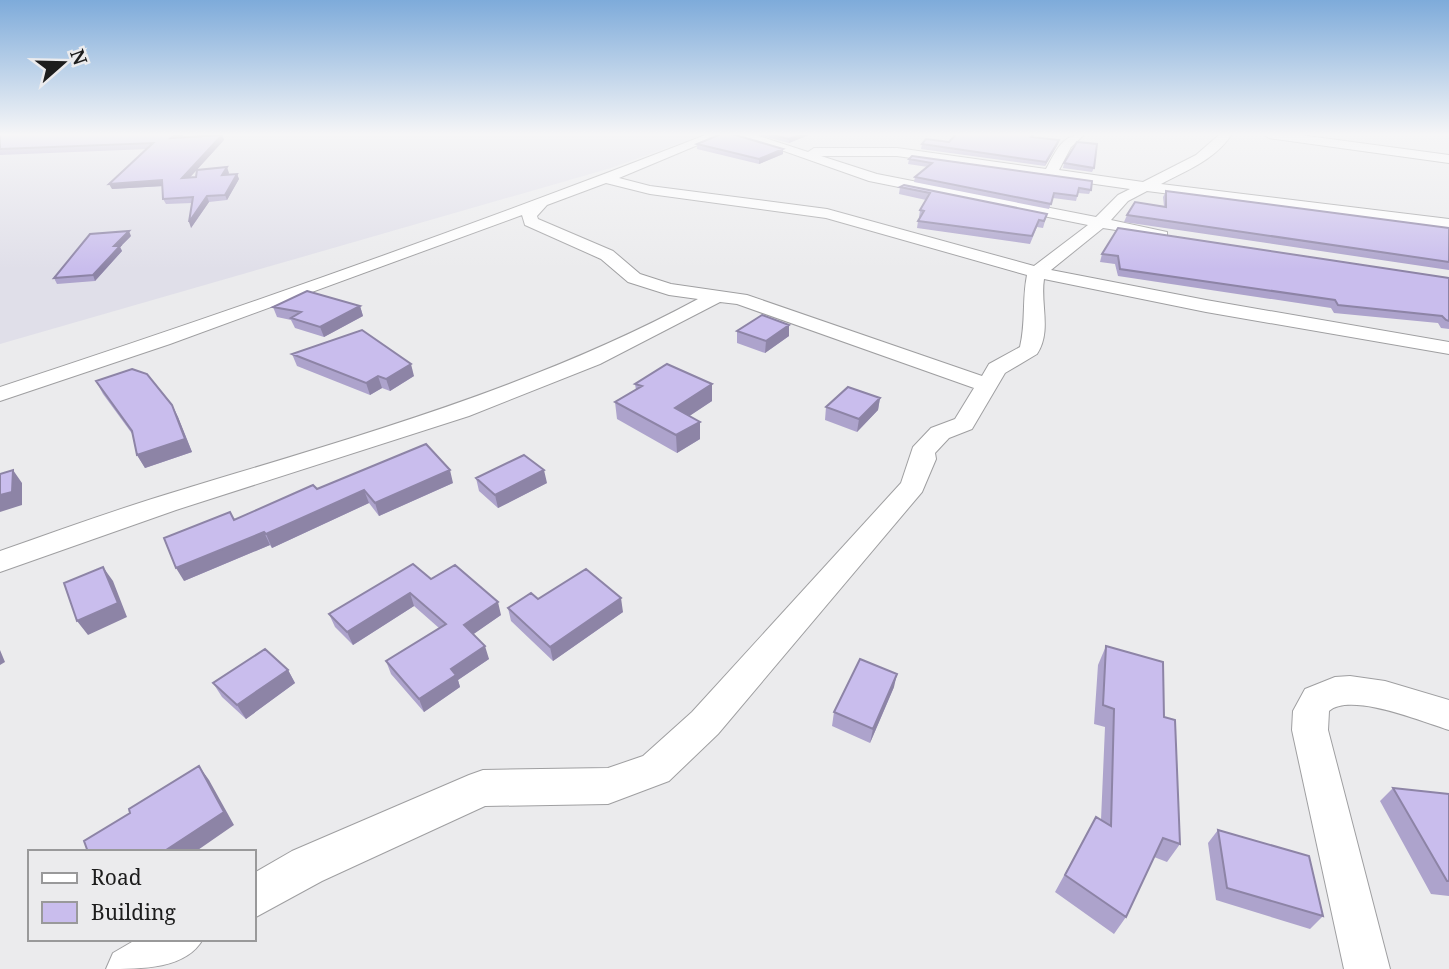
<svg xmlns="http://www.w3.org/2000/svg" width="1449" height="969" font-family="'Noto Serif',serif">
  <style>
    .built { fill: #e0dfe9 }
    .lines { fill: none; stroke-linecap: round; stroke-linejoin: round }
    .minor-casing { stroke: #9f9fa1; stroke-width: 2 }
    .minor { fill: #fff; fill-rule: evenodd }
    .wall { fill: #ada3cc }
    .shaded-wall { fill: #8d84a6 }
    .building { fill: #c9bded; stroke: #8d84a6; stroke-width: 2 }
  </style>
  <rect width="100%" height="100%" fill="#ebebed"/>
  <path class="built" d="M0,134h705l-94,34 -611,176z"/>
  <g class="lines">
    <g class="minor-casing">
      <path id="minor" d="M708,134h16l-105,44 31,8 177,23 207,57 54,-41 -219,-44 -133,-47h17l55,18 6,-4h83l149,21c10,-18 16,-35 39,-35l-14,13 -12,23 84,12 53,-27 24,-21h12c-17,26 -45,36 -71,50l288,35v10l-302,-38 -19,10 -17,19 56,12v6l-64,-10 -52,42 155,30 243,42v12l-243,-42 -162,-33c-4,25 8,52 -7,75l-32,19 -33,56 -23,9 -14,15 1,6 -14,33 -204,242 -49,47 -61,23 -123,2 -163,75 -68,37v-45l38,-22 177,-76 14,-5 125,-2 35,-12 49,-44 209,-229 12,-36 18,-19 24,-9 19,-31 -237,-84 -17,-2 -120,62 -131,52 -293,94 -176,62v-21c60,-21 120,-43 181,-61 177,-54 354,-103 517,-191l-29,-4 -41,-13 -27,-23 -76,-34 -3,-10 -352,129 -170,57v-14c238,-78 475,-162 708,-253zM821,156h76l233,33 -12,6 -22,22 -219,-43zM606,183l44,11 176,24 201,57c-5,24 -1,47 -7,72l-31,17 -7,12 -235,-81 -76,-11 -31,-10 -27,-23 -75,-32 -1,-3 10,-11z
        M1263,134h30l156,21v8l-180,-25z
        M1350,676l35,5 64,19v30c-26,-8 -98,-38 -120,-19l-1,19 62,239h-46l-52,-239 1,-19 12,-22 30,-12z
        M137,939h66c-17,30 -60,30 -97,30l7,-16z"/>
    </g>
    <use href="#minor" class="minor"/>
  </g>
  <path class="wall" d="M0,134h185l-5,3 42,-2 2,5 -35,38 40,-5 -1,2 9,-1 2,5 -12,21 -18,2 -18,26 1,-25 -26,1 -3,-5 -1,-13 -50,3 36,-40 -148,6z
    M754,134h57l-22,9z
    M1035,134l-2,3 26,3 -1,4 -13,22 -124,-17 1,-5z
    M697,144l86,5v5l-24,10 -62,-15z
    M909,159l182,31 -2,4 -11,-1 -2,8 -23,-3 -4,11 -135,-27 1,-5 13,-10 -20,-3z
    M1064,163l30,5 -2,4 -29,-4z
    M900,187l147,27 -4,14 -6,-1 -7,17 -113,-16 1,-7 2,-3 -1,-1 1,-7 6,-10 -27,-6z
    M1166,191l283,37v42l-325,-48 3,-7 37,-9 -1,-9z
    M131,236l-11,11 2,4 -27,30 -38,3 -3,-6z
    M1102,254l347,24v51l-8,-1 -3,-5 -104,-10 -3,-5 -213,-32 -3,-12 -15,-2z
    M360,306l3,10 -39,21 -29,-9 -4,-8 -14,-3 -4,-10z
    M737,331l52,5 -24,17 -28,-10z
    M292,354l122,22 -24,15 -8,-3 -12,7 -73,-29z
    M96,381l76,24 6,12 14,35 -47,16 -8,-13 -4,-20 -30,-41z
    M635,384l77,17 -23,15 11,23 -23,14 -60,-34 -2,-17 21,-12z
    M880,398l-2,12 -21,22 -32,-12 1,-13z
    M476,478l71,5 -49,25 -19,-17z
    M453,483l-74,33 -10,-13 -97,45 -2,-3 -86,36 50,-61 83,-31z
    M431,579l70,36 -28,19 16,25 -31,21 2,7 -36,25 -33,-38 -5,-13 53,-33 -25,-22 -61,39 -18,-18 -6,-13z
    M538,599l85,13 -70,49 -42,-40 -3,-13z
    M1106,646l58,71 16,127 -13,18 -13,-5 -28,60 -12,17 -59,-42 41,-75 5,3 4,-93 -11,-3 4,-59z
    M288,670l7,13 -49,36 -24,-22 -9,-14z
    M894,687l-24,56 -38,-17 2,-14z
    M1393,788l56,6v102l-18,-2 -51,-93z
    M1218,830l105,86 -13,13 -94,-29 -8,-57z"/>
  <path class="shaded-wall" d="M176,134h9l-12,9 -2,-5z
    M802,134h9l-22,9v-4z
    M222,135l2,5 -40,44 -2,-6z
    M1059,140l-1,4 -13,22 1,-4z
    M783,149v5l-24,10v-5z
    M227,167l2,6 -5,7 -2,-5z
    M237,174l2,5 -12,21 -2,-5z
    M162,180l2,6 -52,3 -3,-5z
    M207,196l2,6 -18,26 -2,-6z
    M129,231l2,5 -11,11 2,4 -27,30 -2,-6 21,-29z
    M360,306l3,10 -39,21 -4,-10z
    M789,325v11l-24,17 1,-12z
    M411,364l3,12 -24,15 -4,-12z
    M378,376l4,12 -12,7 -4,-12z
    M712,384v17l-36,24 -1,-17z
    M880,398l-2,12 -21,22 2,-13z
    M172,405l6,12 14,35 -47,16 -8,-13z
    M700,422v17l-23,14 -1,-18z
    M13,470l9,13v22l-22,7v-17z
    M450,470l3,13 -74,33 -4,-13z
    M544,470l3,13 -49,25 -3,-13z
    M364,490l5,13 -97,45 -6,-14z
    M264,532l6,13 -86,36 -8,-13z
    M103,567l10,14 14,36 -39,18 -11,-14z
    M410,593l4,13 -61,39 -6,-13z
    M621,598l2,14 -70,49 -3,-14z
    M498,602l3,13 -33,23 -4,-13z
    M485,646l4,13 -31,21 2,7 -36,25 -5,-13 32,-30z
    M0,650l5,12 -5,3z
    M288,670l7,13 -49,36 -9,-14z
    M897,674l-3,13 -24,56 3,-14z
    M199,766l10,14 25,45 -39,27h-32z"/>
  <path class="building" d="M0,134h176l-5,4 51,-3 -40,43 14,-1 1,-7 30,-3 -5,8 15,-1 -12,21 -18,1 -18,26 4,-25 -30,2 -1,-19 -53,4 44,-41 -153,6z
    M721,134h11l51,15 -24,10 -62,-15z
    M769,134h33l-13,5z
    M956,134h77l-2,3 28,3 -13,22 -124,-18 4,-5 23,3z
    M1077,142l20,2 -3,24 -30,-5z
    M912,156l180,25 -1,9 -12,-2 -2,8 -23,-3 -3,11 -136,-27 17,-14 -23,-4z
    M904,185l143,29 -3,7 -5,-1 -7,16 -114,-15 6,-10 -4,-1 10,-17 -30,-6z
    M1166,191l283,37v34l-322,-47 8,-13 31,5z
    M1118,228l331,50v43l-3,-1 -4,-4 -104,-11 -3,-5 -215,-31 -2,-13 -16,-2z
    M129,231l-15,15h6l-27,29 -39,3 36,-44z
    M307,291l53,15 -40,21 -29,-9 10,-6 -28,-5z
    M762,315l27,10 -23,16 -29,-10z
    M362,330l49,34 -25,15 -8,-3 -12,7 -74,-29z
    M667,364l45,20 -37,24 25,14 -24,13 -61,-33 27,-16 -7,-2z
    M132,369l15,5 25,31 13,34 -48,16 -5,-24 -36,-50z
    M848,387l32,11 -21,21 -33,-12z
    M426,444l24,26 -75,33 -11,-13 -98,44 -2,-2 -88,36 -12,-30 66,-26 4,8 79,-35 4,4z
    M524,455l20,15 -49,25 -19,-17z
    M13,470l-1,22 -12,3v-21z
    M413,564l18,15 24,-14 43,37 -34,23 21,21 -34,23 5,6 -37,24 -33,-38 60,-37 -36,-31 -63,39 -18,-18z
    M103,567l15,36 -41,18 -13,-38z
    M586,569l35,29 -71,49 -42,-39 23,-15 7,6z
    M1106,646l57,16 1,55 11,3 5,124 -17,-6 -37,79 -61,-42 31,-58 15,9 3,-117 -11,-4z
    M265,649l23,21 -51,35 -24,-22z
    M860,659l37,15 -24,55 -39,-17z
    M199,766l25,46 -61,40h-75l-4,-11 46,-28 -1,-4z
    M1393,788l56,6v87h-2z
    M1218,830l91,26 14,60 -96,-28z"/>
  <linearGradient id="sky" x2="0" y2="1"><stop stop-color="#7eabda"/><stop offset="0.5" stop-color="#f6f6f7"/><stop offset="1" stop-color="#f6f6f7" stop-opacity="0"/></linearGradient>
  <rect width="1449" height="269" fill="url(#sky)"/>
  <rect x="28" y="850" width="228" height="91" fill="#ebebed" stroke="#99999a" stroke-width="2"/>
  <rect x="42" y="873" width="35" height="10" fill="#ffffff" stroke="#99999a" stroke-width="2"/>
  <text x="91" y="885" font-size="21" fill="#1d1d1d">Road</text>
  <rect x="42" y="902" width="35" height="21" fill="#c9bded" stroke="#99999a" stroke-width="2"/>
  <text x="91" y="920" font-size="21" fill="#1d1d1d">Building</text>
  <g transform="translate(63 63) rotate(70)" stroke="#ebebed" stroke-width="5" paint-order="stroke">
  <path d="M0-5L12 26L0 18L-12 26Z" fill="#1d1d1d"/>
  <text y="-10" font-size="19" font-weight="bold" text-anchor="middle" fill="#1d1d1d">N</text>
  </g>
</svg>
